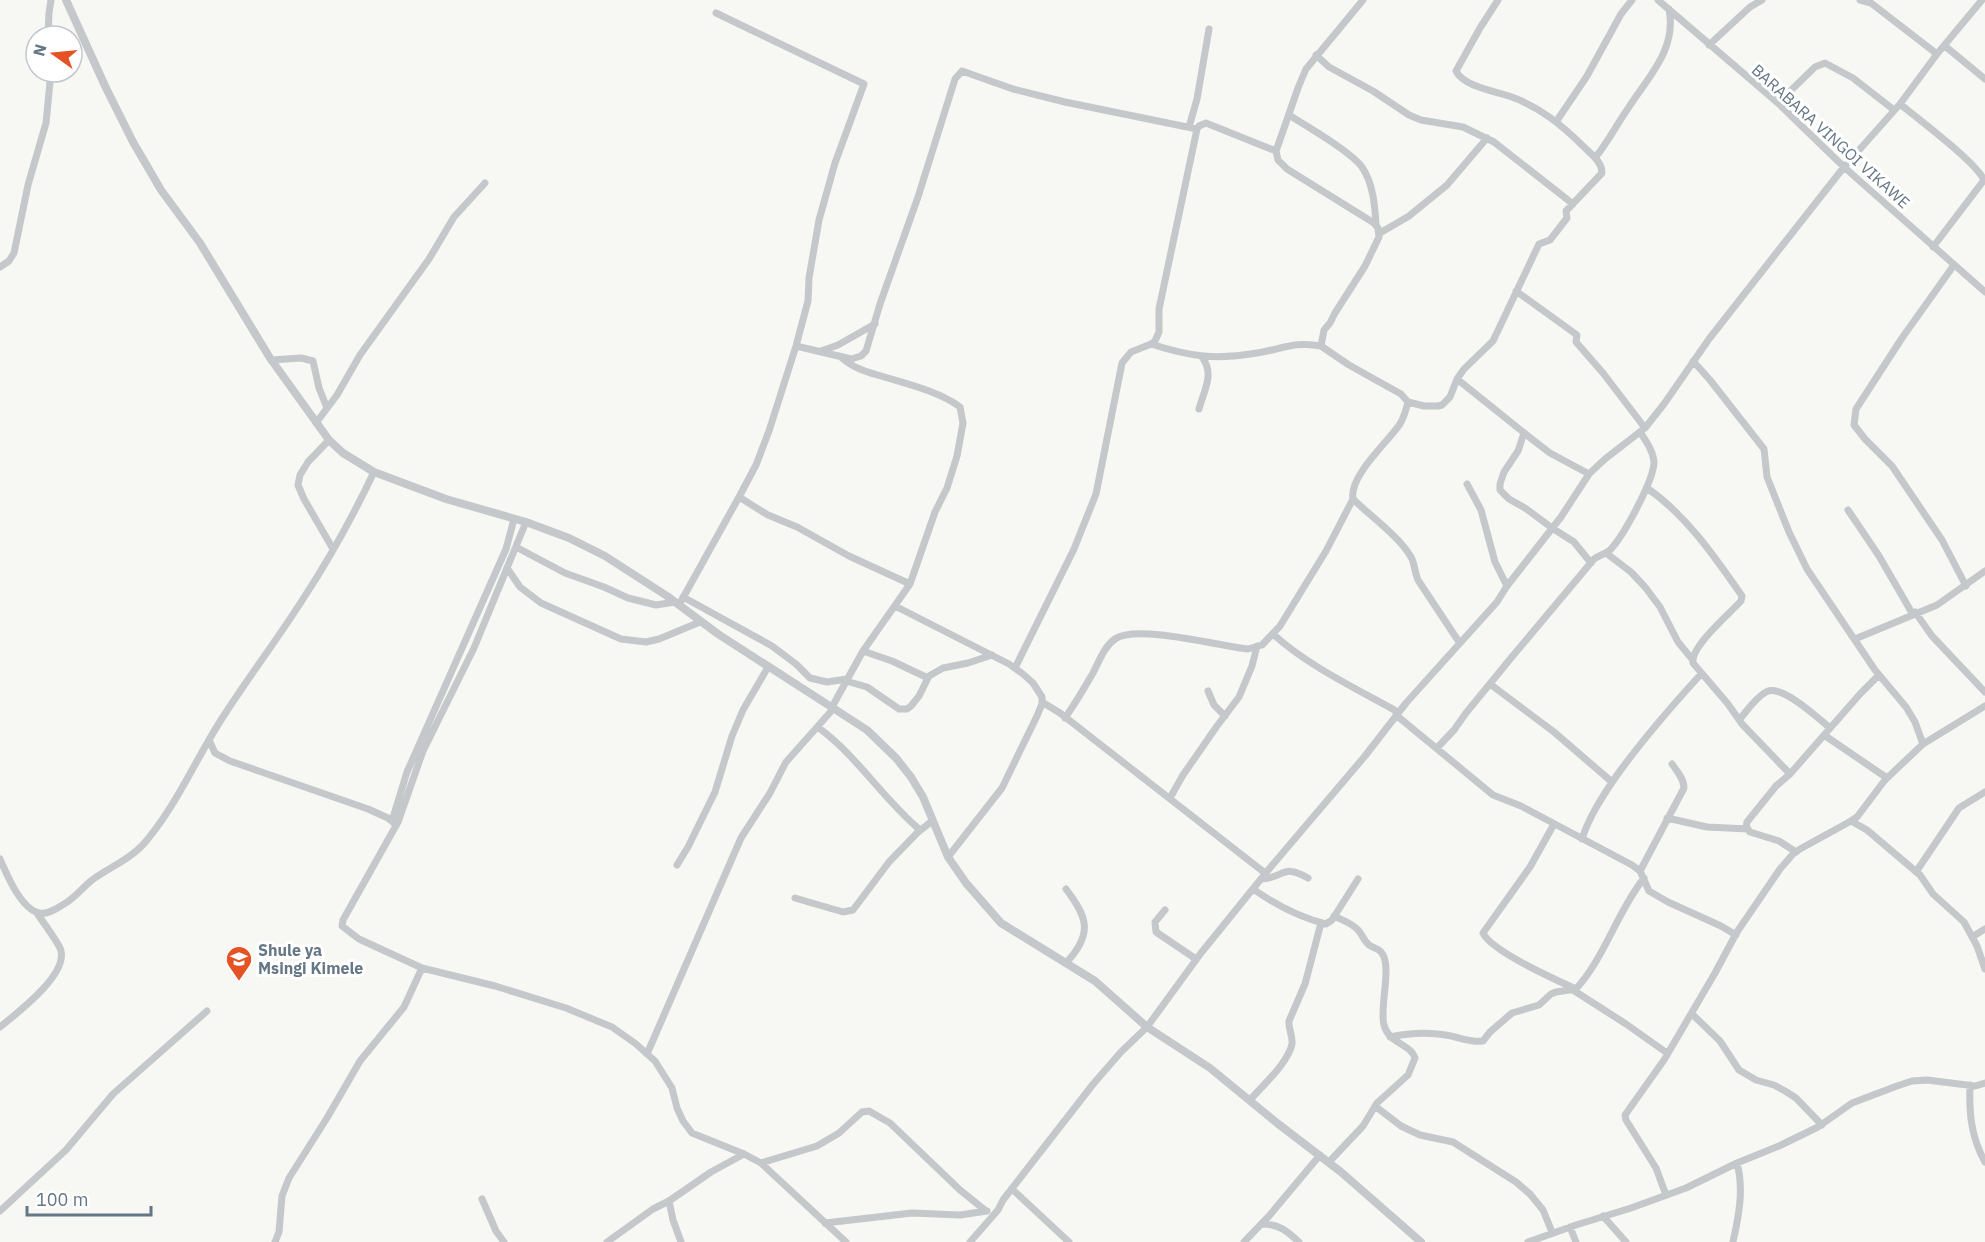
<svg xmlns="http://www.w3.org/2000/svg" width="1985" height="1242" font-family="'IBM Plex Sans',sans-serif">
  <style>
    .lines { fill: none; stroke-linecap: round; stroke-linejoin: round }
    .minor { stroke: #c4c8cb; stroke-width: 7 }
    .tertiary { stroke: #c4c8cb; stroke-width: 8 }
    .labels { text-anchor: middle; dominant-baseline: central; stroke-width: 6; stroke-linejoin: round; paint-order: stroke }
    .street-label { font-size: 16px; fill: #657685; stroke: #fff }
    .poi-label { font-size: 16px; font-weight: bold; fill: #657685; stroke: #fff; text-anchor: start }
  </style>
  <rect width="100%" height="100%" fill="#f7f7f3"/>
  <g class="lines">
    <path class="minor" d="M1363,0l-57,69 -8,19 -22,63 2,9 9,9 87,54 4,5 1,9 -14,29 -30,47 -5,10 -6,7 -3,16 28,19 52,29 7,8c-2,8 -4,15 -8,22 -13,19 -51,52 -47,75 17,17 46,37 58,58 4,7 3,14 7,23l41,62
      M1658,0l120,103 66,64 141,125
      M1860,0l11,3 66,51
      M48,36l1,-23 2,-13
      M1709,45l41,-38 12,-7
      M1945,46l40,33
      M1316,55l13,12 44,24 36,24 12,5 42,7 31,15 79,62
      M1778,103l37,-36 10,-4 28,15 41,32
      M1900,104c18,15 76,58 84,76l-51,67
      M1289,115c19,12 61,36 73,52 11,16 13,39 14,58
      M1556,122l31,-46 34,-62 11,-14
      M1189,127l8,-28 12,-70
      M1595,158c13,-16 22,-34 34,-51 20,-31 48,-58 40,-98
      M1380,233l29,-17 38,-31 40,-47
      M1954,265l-52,73 -46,71 -2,16 11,14 27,27 50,74 24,46
      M0,267l9,-6 5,-8 14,-68 18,-62 5,-51
      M1516,291l61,44 -1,7 27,31 42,55
      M1151,344c40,13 65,16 106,9 25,-4 38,-12 64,-7
      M796,346l55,13 10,-3 5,-5 14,-47 38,-107 37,-118 7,-8 51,18 52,13 132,27
      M821,351l17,-6 37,-21
      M271,360l30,-2 12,3 6,27 8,20
      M1693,361l17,19 54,69 3,28 22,55 18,37 68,101 31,37 9,15 8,22
      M1457,379l76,61 17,13 39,21
      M1408,402l16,4h14l4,-1 8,-8 7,-18 7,-10 29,-28 46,-97 11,-4 17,-22 -1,-7 36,-38c0,-11 -10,-18 -17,-25 -22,-22 -46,-42 -76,-52 -15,-5 -46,-10 -53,-25l24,-43 18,-28
      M1199,409c5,-19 16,-35 3,-52
      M316,423l21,-28 23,-40 69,-96 25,-42 31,-34
      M1524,433l-6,18 -14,21 -4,12v6l9,9 16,9 27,20 22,14 17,21
      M329,440l-21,22 -8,13 -2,10 6,14 29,50
      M1467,484l14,26 14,52 12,24
      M1647,488c39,27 68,69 95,108l-1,5c-11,12 -51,46 -48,62l35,41 14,20 48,50
      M739,497l29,18 29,12 52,29 61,28
      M1848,510l31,46 33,57
      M526,522l-52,126 -51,103 -25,71 -55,98 -1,6 17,13 63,29 73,18 71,22 46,19 24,17 19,17 17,27 5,20 6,13 9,12 52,21 17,9 85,79
      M516,547l49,26 39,14 24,11 28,7 19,-3
      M1606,553l25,19 14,15 15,20 18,35 14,17
      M507,568l13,19 21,16 80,36 25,3 13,-3 41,-17
      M683,597l89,49 24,18 14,14 17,4 20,-3
      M679,605l60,-108 17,-32 13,-34 27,-85 12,-45 1,-23 10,-58 16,-57 29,-79 -148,-71
      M895,606l114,58 14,10 10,9 9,14v7l-5,12 -35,72 -54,69
      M1915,612l17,24 53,56
      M1273,634c35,32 84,55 125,78
      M1855,639l82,-34 48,-34
      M863,651l29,10 36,17
      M1015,668l59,-119 22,-55 26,-131 9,-11 20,-8 4,-3 4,-9v-23l38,-180 2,-3 7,-3 70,28
      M846,681l21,6 32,22h8l4,-3 8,-10 10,-20 14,-8 25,-5 24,-8
      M1490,684l64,48 58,50
      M1208,691l6,14 11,11
      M1042,702l18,11 205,160
      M832,707l31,-56 47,-67 25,-72 12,-24 10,-32 6,-33 -3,-16c-22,-16 -53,-23 -79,-31 -14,-4 -28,-8 -39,-18
      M1396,715l97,80 28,11 111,59 8,6 9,20 19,11 53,24 15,9
      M1065,718c9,-13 17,-26 25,-40 8,-12 12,-30 25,-39 21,-15 105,7 133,10l14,-4 18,-19 46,-75 27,-52
      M1739,720c8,-9 16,-22 27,-28 15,-9 52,26 64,36
      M819,728c39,29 64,71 101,102
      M1824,735l63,43
      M209,740l6,13 15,8 138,48 20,9 6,5
      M1437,748l17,-18 12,-17 45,-55 83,-99c5,-4 12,-5 16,-9 13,-13 44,-70 44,-88 -1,-11 -8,-21 -14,-30
      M1170,798l13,-23 34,-49 22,-29 13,-31 5,-20
      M1667,818l40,9 41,2
      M392,821l15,-49 99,-223 8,-30
      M1851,821l16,9 53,45 13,19 31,28 13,24 8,23
      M1554,824l-24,43 -47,66c8,18 73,47 93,56
      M1582,839c7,-22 20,-42 33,-61 26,-37 55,-70 86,-104
      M1796,852l-17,-11 -29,-9 -4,-5 1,-5 29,-36 14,-12 70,-80 19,-19
      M0,859c7,16 21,50 39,54 9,2 18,-5 25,-9 11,-6 18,-16 28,-24 18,-13 41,-22 55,-40 30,-36 49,-81 74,-120 26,-41 56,-80 82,-121 27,-41 50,-83 71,-127
      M677,865l11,-18 27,-55 17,-56 11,-26 25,-43
      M1640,871l44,-83c0,-9 -7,-17 -12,-24
      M1916,872l43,-64 26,-16
      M1261,879c23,-1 22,-16 47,-1
      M1066,889c22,29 27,45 0,74
      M1253,889c23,16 45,28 73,35l6,-4 26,-41
      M795,898l48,14 10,-2 36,-48 28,-29 15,-12
      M1165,910l-10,12 1,10 40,27
      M1972,937l13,-8
      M1573,990l53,34 41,29
      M1692,1014l28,27 19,29 17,10 18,5 11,6 11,7 26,27
      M0,1027c16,-13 71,-54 60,-79 -6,-12 -16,-24 -23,-35
      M1390,1037c19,-4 37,-5 56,-2 13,2 25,8 37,6l7,-9 22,-19 27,-8 12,-11 5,-2 20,-3c29,-32 41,-77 68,-111
      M647,1054l94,-216 29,-45 16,-31 48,-54
      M1970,1085c-1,28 1,52 15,77
      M1250,1100c13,-15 38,-37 42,-56 1,-8 -4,-16 -3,-23l16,-37 16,-61
      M1375,1106l26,20 19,9 33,7 63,40 14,12 13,16 9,22
      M1329,1162l34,-36 14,-23 31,-28 7,-17c-4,-14 -26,-14 -31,-33 -5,-17 9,-61 -3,-73 -3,-4 -8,-4 -12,-7 -5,-4 -7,-11 -11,-15 -6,-7 -16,-10 -24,-14
      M761,1163l56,-17 22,-13 23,-21 7,-1 21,12 70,67 26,21
      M1012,1189l57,53
      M1666,1195l-10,-27 -30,-48 -1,-5 39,-55 51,-87 22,-41 43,-63 13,-15 7,-5 51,-28 6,-4 28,-37 38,-36 62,-38
      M482,1199l14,32 8,11
      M669,1201l4,19 8,22
      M0,1211l66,-61 47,-56 94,-83
      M1603,1216l23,26
      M825,1223l87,-10 48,2 27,-4
      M1262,1224c17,0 25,7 37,18
      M1570,1227l6,15
      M275,1242l4,-10 3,-36 7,-18 38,-60 33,-57 44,-54 18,-39
      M607,1242l46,-33 16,-8 42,-29 33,-18
      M970,1242l28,-32 5,-10 91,-117 27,-31 26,-25 54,-74 68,-84 96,-113 41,-53 91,-101 10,-16 54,-69 28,-43 16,-15 40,-31 19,-24 45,-65 65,-83 70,-89 56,-63 37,-50 45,-54
      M1244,1242l25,-26 51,-61
      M1528,1242l48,-17 55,-17 55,-20 51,-25 42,-17 39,-19 34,-24 45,-17 15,-5 15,-1 48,6 10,-3
      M1733,1242c6,-27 11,-53 4,-79"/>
    <path class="tertiary" d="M66,0l40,88 27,54 28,48 39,53 70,115 59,82 14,13 31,19 72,27 80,23 43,16 36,18 62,40 51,38 149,96 29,28 15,19 12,20 25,60 18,26 35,40 94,58 52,46 63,41 67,55 64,49 80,70"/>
  </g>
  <defs>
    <g id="school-pin" transform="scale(1.35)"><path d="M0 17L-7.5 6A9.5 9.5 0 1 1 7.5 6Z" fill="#e55325" stroke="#fff"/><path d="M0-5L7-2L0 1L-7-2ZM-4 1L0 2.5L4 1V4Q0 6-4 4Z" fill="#fff"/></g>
  </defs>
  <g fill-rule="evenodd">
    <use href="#school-pin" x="239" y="959"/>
  </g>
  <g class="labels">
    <g class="street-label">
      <text transform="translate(1831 136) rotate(42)">BARABARA VINGOI VIKAWE</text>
    </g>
    <g class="poi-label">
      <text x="258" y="950">Shule ya<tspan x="258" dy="18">Msingi Kimele</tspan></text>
    </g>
  </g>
  <g transform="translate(54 54) rotate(285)"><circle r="28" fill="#ffffff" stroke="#c1c8ce" stroke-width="1.5"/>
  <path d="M0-4.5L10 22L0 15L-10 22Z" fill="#e55325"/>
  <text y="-9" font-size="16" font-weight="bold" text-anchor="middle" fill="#657685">N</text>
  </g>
  <path d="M27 1206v9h124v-9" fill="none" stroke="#657685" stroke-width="3"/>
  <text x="36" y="1206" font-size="18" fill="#657685" stroke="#ffffff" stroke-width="4.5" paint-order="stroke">100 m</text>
</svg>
